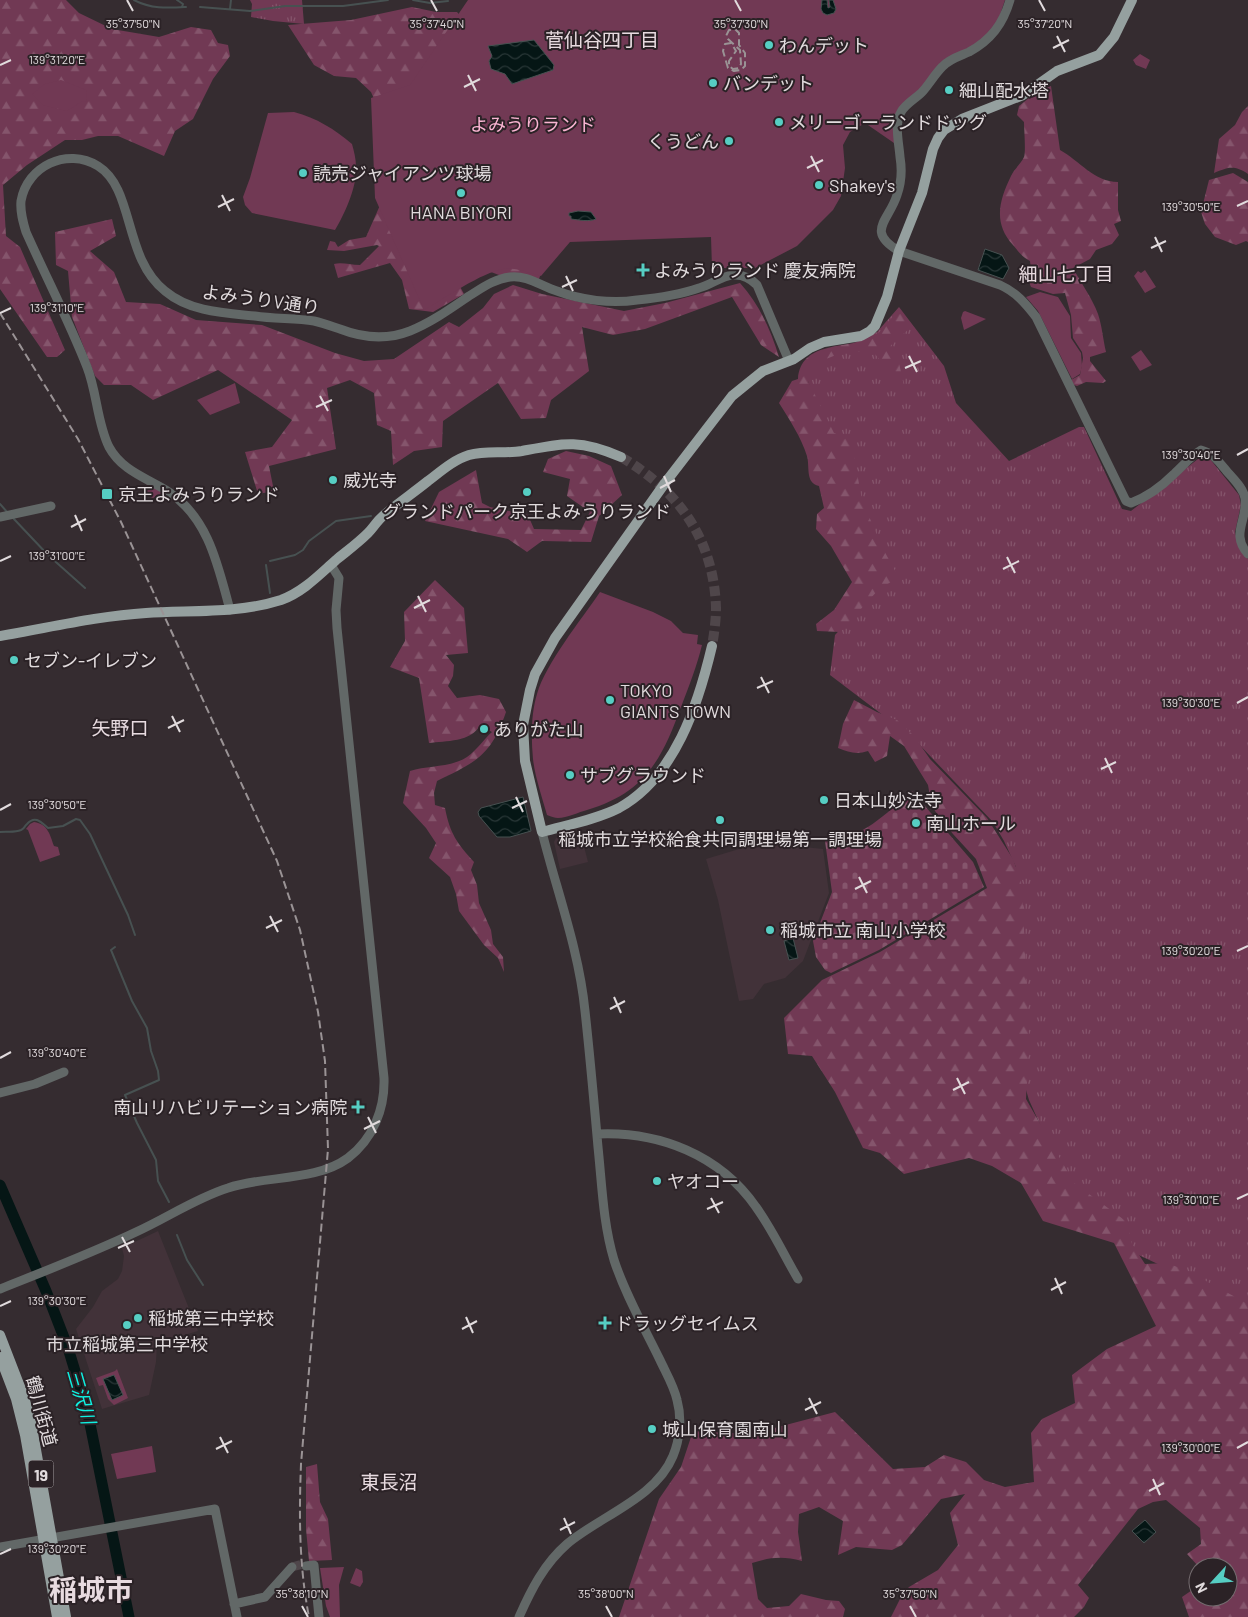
<svg xmlns="http://www.w3.org/2000/svg" width="1248" height="1617" font-family="Barlow,'Noto Sans JP',sans-serif">
  <style>
    .built { fill: #423239 }
    .grass { fill: url(#grass-tufts) }
    .forest { fill: url(#forest-firs) }
    .cemetery { fill: url(#cemetery-stones) }
    .green { fill: #713954 }
    .water { fill: url(#water-waves); stroke: #475151 }
    .lines { fill: none; stroke-linecap: round; stroke-linejoin: round }
    .stream { stroke: #475151; stroke-width: 2 }
    .river { stroke: #051615; stroke-width: 11 }
    .minor-tunnel { stroke: #4f464a; stroke-width: 9; stroke-dasharray: 9 4.5; stroke-linecap: butt }
    .major-tunnel { stroke: #4f464a; stroke-width: 10; stroke-dasharray: 10 5; stroke-linecap: butt }
    .minor { stroke: #626867; stroke-width: 9 }
    .major { stroke: #95a09f; stroke-width: 10 }
    .rail { stroke: #9a9395; stroke-width: 2; stroke-dasharray: 8 4; stroke-linecap: butt }
    .ticks { fill: none; stroke: #e1dbdd; stroke-width: 2 }
    .poi-dot { fill: #56cec3; stroke: #2b2226; stroke-width: 2 }
    .labels { text-anchor: middle; dominant-baseline: central; stroke-width: 4; stroke-linejoin: round; paint-order: stroke }
    .shield { fill: #2b2226; stroke: #aaa4a6; stroke-width: 1 }
    .shield-label { font-size: 16px; font-weight: bold; fill: #e1dbdd }
    .poi-label { font-size: 18px; fill: #e1dbdd; stroke: #2b2226; text-anchor: start }
    .park-label { font-size: 18px; fill: #fab5d3; stroke: #2b2226 }
    .street-label { font-size: 18px; fill: #e1dbdd; stroke: #2b2226 }
    .neighbourhood-label { font-size: 19px; fill: #e8dbe0; stroke: #2b2226 }
    .water-label { font-size: 19px; font-style: italic; fill: #0ff0e1; stroke: #2b2226 }
    .town-label { font-size: 28px; font-weight: bold; fill: #e8dbe0; stroke: #2b2226 }
    .ticks-label { font-size: 12px; text-anchor: middle; fill: #e1dbdd; stroke: #2b2226; stroke-width: 4; stroke-linejoin: round; paint-order: stroke }
  </style>
  <defs>
    <pattern id="grass-tufts" width="24" height="20" patternUnits="userSpaceOnUse" patternTransform="scale(1.25)"><rect width="24" height="20" fill="#713954"/><path d="M3 7l-1-3M5 7V3M7 7l1-3M15 17l-1-3M17 17v-4M19 17l1-3" fill="none" stroke="#85556c"/></pattern>
    <pattern id="forest-firs" width="22" height="20" patternUnits="userSpaceOnUse" patternTransform="scale(1.25)"><rect width="22" height="20" fill="#713954"/><path d="M5 1l3.5 6h-7zM16 11l3.5 6h-7z" fill="#85556c"/></pattern>
    <pattern id="cemetery-stones" width="16" height="16" patternUnits="userSpaceOnUse" patternTransform="scale(1.25)"><rect width="16" height="16" fill="#713954"/><path d="M2 7V4a2 2 0 0 1 4 0v3zM10 15v-3a2 2 0 0 1 4 0v3z" fill="#85556c"/></pattern>
    <pattern id="water-waves" width="16" height="10" patternUnits="userSpaceOnUse" patternTransform="scale(1.25)"><rect width="16" height="10" fill="#051615"/><path d="M0 5q4-4 8 0t8 0" fill="none" stroke="#293737"/></pattern>
  </defs>
  <rect width="100%" height="100%" fill="#352c30"/>
  <path class="built" d="M580,831l8,31 -28,7 -6,-27 2,-4z
    M759,843l1,1 6,-1 57,6 6,44 -26,68 -18,17 -21,6 -11,15 -14,2 -21,-101 -12,-41z
    M158,1231l40,100 -41,12 -1,19 -7,33 -47,14 -26,-80 17,-22 9,-16 16,-12 4,-8 2,-15 -2,-8z"/>
  <path class="grass" d="M250,0h52l2,24 -31,-3 -22,-4 1,-13z
    M899,307l45,59 12,37 53,58 70,-34h5l38,82 9,2 67,-52h12l29,36 2,10 -6,27 4,15 9,12v747l-118,-55 -51,-51 -31,-58 -19,-42 -8,-27 -5,-206 -12,-26 -11,-19 -80,-84 -83,-63 5,-40 56,-60 -39,-78 -49,-129 74,-36z
    M147,484l15,8v2l-9,4 -5,-2 -4,-8z"/>
  <path class="forest" d="M0,0h66l13,13 33,16 47,8 32,-10 20,3 7,13 10,2 2,11 -17,23 -20,40 -18,12 -11,25 -46,-20h-20l-16,4h-17l-38,25 -24,20 3,51 14,11 45,103 -8,7h-10l-47,-68z
    M412,7l24,5h21l28,33 61,213 -7,21 -40,-4 -16,-6 -27,10 8,15 -31,18 -24,-3 -7,-29 -12,-17 -52,15 -4,-14c8,-2 16,1 26,1l19,-19 -2,-1 -33,6 -17,-1 3,-9 5,1 3,5 11,-7 17,-3 15,-34 -3,-95 -7,-16 -15,-14 -22,-2 -20,-11 -26,-40 63,-5z
    M1051,86l9,64c20,11 34,32 58,32v28l3,11 -7,3 5,11 -7,9 -16,6 -6,9 -17,9c8,15 19,30 25,46 4,12 5,25 8,38l-16,5v4l16,20 -3,2 -17,-1 -9,4 -3,-1 -3,-5 9,-5 3,-17 -1,-6 -9,-14 -2,-23 -6,-22 -12,1 -22,-7 -4,-10 4,-8 -1,-8c-8,-4 -12,-10 -17,-16 -20,-22 -14,-44 -2,-69 3,-7 10,-12 13,-19 2,-5 0,-28 0,-35l-7,-7 2,-9 20,-16z
    M1248,106v68c-14,-9 -19,-7 -34,-1l5,-34 16,-14 7,-13z
    M1233,173l15,9v60l-2,-1 -10,4 -21,-8 -10,-13 -4,-12 8,-32z
    M112,219l4,17 -26,15 24,21 12,30 34,2 36,16 66,5 73,28 29,8 30,-2 55,-37 10,5 24,-19 11,-14 19,-9 29,9 82,17 41,-8 75,-20c19,21 31,47 39,74l-18,-12 -29,-48 -87,32 -32,6 -31,-8 7,44 -38,29 -5,18 -25,1 -23,-36 -55,38 -1,26 -28,4 -21,14 -2,-34 -14,-6 -3,-32 -24,-13 -23,8 9,61 -67,17 5,25 -16,3 -13,-42 27,-5 20,-27 -74,-50 -65,30 -22,-15h-27l-9,-9 -23,-59 -4,-46 -12,-6 -1,-33z
    M898,310l13,17 -23,21 11,15 5,23 -14,-7 -9,-18 -7,-8c-29,-3 -39,1 -64,14l-2,14 26,52 16,2 12,65 20,47 17,31 -19,10 -40,44 -23,-1 -1,-7 18,-14 18,-28 -21,-36 -15,-17 1,-15 7,-6 -5,-22c-14,-3 -9,-19 -12,-30 -6,-19 -18,-37 -28,-53l13,-22 6,-2c3,-38 47,-30 74,-41 7,-3 20,-21 26,-28z
    M566,451l23,5 22,10 11,29 -23,21 -8,26 -49,-1 -15,11 -19,-13 -83,-18 14,-29 37,-22 6,33 8,4 38,8 6,14 47,1 9,-18 -23,-16 3,-17 -27,-7 5,-13z
    M435,580l29,28 4,45 -22,2 8,10 -1,11 -5,10 9,12 23,-3 19,4 7,13c-15,44 -30,50 -69,69l-3,12 1,12 10,3c5,26 12,35 29,54l-3,8 6,15 2,18 12,27 2,14 10,13 1,15 -6,-14 -14,-13 -25,-34 -3,-17 -6,-17 -21,-19 7,-15 -10,-15 -23,-25 7,-32c18,-6 40,-3 57,-14 9,-6 17,-18 25,-25l-12,-7c-8,17 -35,16 -51,18l-10,-65 -29,-11 15,-26 -1,-29z
    M854,700l23,12 20,8 17,16 16,23 57,59 26,41 8,22 2,28 6,125 -3,65 48,84 53,39 5,22 13,20 21,-1 20,7 62,34v313h-59l-7,-20 16,-11v11h30v-30h-29l-12,-13 14,-10 -1,-16 -34,-28 -13,2 -15,7 -60,76 11,13 -5,9 -10,10h-183l11,-22 7,-8 29,-17 20,-25 -8,-32 15,-19 -24,5 -39,46 -10,5 -36,-3 -18,8 5,-34 -24,-14 -20,7 -1,18 4,29c-19,-5 -31,-4 -50,2l6,36 9,9 22,-2 12,-12 25,6 13,1 6,8 -2,8h-224l40,-118 22,-32 12,-36 59,3 83,-22 58,57 32,-2 19,-12 22,7 18,18 21,7 29,-5 -3,-49 11,-14 33,-16 -3,-28 35,-26 49,-23 -42,-83 -71,-22 -22,-38 -29,-17 -23,-8 -65,16 -24,-21 -17,-5 -28,-56 -23,-36 -24,-2 -4,-36 38,-38 58,-28 107,-64 -11,-29 -23,-25 -18,-23 -4,-9 -3,-17 -24,-39 -14,-10 -3,20 -12,6 -7,-11c-12,4 -19,1 -30,-3l5,-24z
    M317,1464l3,38 8,17 4,41 -23,1 -3,-32v-62z"/>
  <path class="cemetery" d="M912,791l61,71 11,25 -105,63 -48,23 -6,-3 -9,-13 -3,-16 19,-49 -7,-51c39,-3 59,-26 87,-50z"/>
  <path class="green" d="M468,0h537l-8,24 -7,9 -67,53 -26,24 -3,33 -29,-20 -15,9 -7,13 2,23 -4,28 -8,14 -36,36 -42,22h-43l-1,-31 -141,5 -29,34c-12,-3 -26,-9 -38,-7 -20,3 -60,30 -79,41l-49,-112 -4,-100 39,-13z
    M1140,54l10,6 -4,9 -10,-4 -3,-5z
    M61,80l25,10 1,11 -6,1 -14,9 -24,-6 -11,-11 13,-10z
    M294,112c23,6 40,17 58,32 2,7 4,15 4,23 1,20 -11,46 -21,63l-83,-17 -7,-8 -2,-8 7,-19 18,-65z
    M1145,270l11,17 -11,6 -11,-17 4,-5 3,2z
    M1040,292l18,5 12,19 1,22 10,15 1,13 -2,8 -8,5 -34,-68 -12,-14z
    M965,311l21,8 -22,11 -3,-12 2,-6z
    M1141,350l11,15 -12,6 -9,-14z
    M235,383l5,20 -30,12 -13,-15z
    M600,592l53,20 18,9 12,12 15,2 -1,9 5,1c-5,21 -13,41 -21,62 -19,52 -36,86 -94,103 -8,2 -20,8 -29,8 -3,0 -8,-2 -11,-3 -5,-18 -12,-38 -14,-56 -2,-22 -2,-45 4,-65 9,-31 44,-74 63,-102z
    M34,822c14,2 16,13 20,24l4,1 2,8 -20,7 -12,-32 -2,-1 4,-5z
    M117,1369l11,29 -14,7 -6,-6 -5,-14 -4,1 -3,-8 19,-7z
    M152,1446l4,26 -39,7 -6,-25z
    M344,1567l-5,18 1,32h-10l-4,-11 -6,-38z
    M356,1568l6,3 1,11 -3,5 -10,-4z"/>
  <path class="water" d="M822,0h5l1,8 2,-1 -1,-7h4l3,9 -2,4 -7,2 -4,-2 -2,-4z
    M534,40l20,25 -1,5 -41,14 -7,-10 -14,-5 -2,-8 3,-5 -4,-10z
    M578,211l13,1 5,7c-7,3 -17,1 -25,0v-3h-2v-3z
    M985,249l17,6 7,13 -6,11 -25,-9z
    M523,797l8,34 -21,6h-13l-18,-21 -1,-4 3,-4z
    M793,938l5,20 -9,2 -5,-19z
    M114,1375l9,20 -11,5 -9,-21z
    M1145,1520l11,12 -12,11 -12,-12z"/>
  <g class="lines">
    <path class="stream" d="M134,0c17,9 33,8 52,7
      M177,0l6,4 -1,3
      M413,0l17,3 18,-2
      M200,7l50,4 35,-5h58l45,-6
      M230,9l1,-9
      M0,504l8,9
      M13,518l35,37 37,33
      M270,561l25,-6 8,-5 6,-9 27,-20 35,-5
      M266,565l4,28
      M0,832c7,-1 14,1 21,-2 4,-2 2,-2 6,-6 8,-9 14,-2 21,4l15,-2 13,-7 4,1 10,14 38,81 7,20
      M115,947l-4,3 21,51 15,27 4,23 7,20 1,9 -34,15 12,28 19,37 2,21 11,21
      M177,1235l10,25 16,25"/>
    <path class="river" d="M0,1185l46,106 22,57 20,66 41,203"/>
    <path class="minor-tunnel" d="M292,1567l11,-3 3,2"/>
    <path class="major-tunnel" d="M621,457c58,34 93,83 95,151 0,13 -2,26 -4,38"/>
    <path class="minor" d="M1010,0c-7,24 -19,40 -41,52 -9,4 -20,7 -27,15 -7,7 -12,16 -19,24 -6,7 -17,12 -22,21 -7,12 -2,31 -1,45 2,12 1,27 -3,38 -8,26 -32,36 2,56l101,34c16,7 26,19 36,32l90,184 5,2c16,-6 31,-17 43,-29 9,-8 17,-18 27,-24 12,3 17,11 24,19 7,9 18,18 20,29 3,22 -15,36 3,56
      M0,517l51,-11
      M230,610c-12,-44 -21,-91 -61,-118 -22,-14 -47,-21 -60,-45 -12,-24 -12,-55 -22,-80 -18,-46 -41,-90 -61,-135 -3,-10 -6,-20 -5,-31 6,-35 46,-54 77,-35 37,23 25,92 67,125 25,21 59,22 90,25 19,3 40,2 59,5 9,2 17,5 26,8 23,9 47,11 70,2 22,-9 40,-22 59,-35 13,-8 25,-17 41,-19 17,-2 31,9 47,14 24,9 54,13 80,9 21,-2 42,-5 62,-12 12,-3 22,-12 34,-13 10,-1 17,3 24,10l32,76
      M0,1093l35,-9 29,-12
      M597,1134c62,-3 123,21 159,73 16,22 28,48 42,72
      M0,1289c45,-18 92,-36 136,-57 31,-14 60,-34 92,-44 38,-13 87,-6 120,-30 25,-19 37,-49 36,-80l-47,-450 -1,-18 3,-32 -8,-13
      M0,1547l215,-38 22,108
      M306,1566l8,-1 5,52
      M234,1604l31,-7 27,-30
      M519,1617c12,-27 25,-53 48,-73 33,-28 89,-46 106,-88 7,-17 9,-38 4,-56 -3,-14 -11,-27 -17,-40 -16,-33 -35,-66 -46,-100 -11,-37 -12,-75 -16,-113 -4,-45 -8,-91 -13,-136 -6,-61 -28,-119 -43,-179"/>
    <path class="major" d="M0,636c48,-8 97,-20 146,-23 45,-3 91,1 135,-13 22,-8 38,-25 55,-40 11,-9 22,-17 32,-27 5,-5 9,-12 15,-17 14,-12 30,-23 45,-35 12,-9 25,-21 41,-26 17,-5 35,-1 53,-4 42,-8 57,-12 99,6
      M712,646c-14,59 -37,131 -93,162 -24,12 -52,17 -77,24l-17,-71 -2,-36 7,-35 5,-16 20,-36 110,-155 67,-87 31,-25 31,-12 16,-11 14,-6 37,-6 9,-5 5,-5 12,-29 12,-46 23,-58 11,-44 5,-11 6,-8 18,-11 61,-24 34,-24 42,-16 15,-18 18,-37
      M0,1335l24,62 7,25 35,195
      M0,1357l16,42 9,36 32,182"/>
    <path class="rail" d="M735,29l4,4v12l6,8v13l-4,4 -7,1 -6,-3 -5,-17 2,-7 6,-1 5,8 -7,10v5l4,3 6,-1 2,-4 -1,-14 -12,-11 -2,-3 3,-6z
      M0,313l78,126 43,83 156,339 23,69 18,82 7,49 3,88 -27,315c-2,52 -2,102 8,153"/>
  </g>
  <path class="ticks" d="M127,0l6,11M431,0l6,11M735,0l6,11M1039,0l6,11M1057,36l8,16M1053,48l16,-8M0,65l11,-5M468,75l8,16M464,87l16,-8M811,156l8,16M807,168l16,-8M222,195l8,16M1237,206l11,-5M218,207l16,-8M1155,237l7,15M1151,248l15,-7M566,276l7,15M562,287l15,-7M0,313l11,-5M909,356l8,16M905,368l16,-7M320,396l8,15M316,407l16,-7M1237,455l11,-6M664,476l7,16M660,488l15,-8M75,515l7,16M71,527l15,-8M1007,557l8,16M0,561l11,-5M1003,569l16,-8M418,596l8,16M414,608l16,-8M761,677l8,16M757,688l16,-7M1237,703l11,-6M172,716l8,16M168,728l16,-8M1105,758l7,15M1101,769l15,-7M516,797l7,15M512,808l15,-7M0,810l11,-6M859,877l8,16M855,889l16,-8M270,916l8,16M266,928l16,-8M1237,951l11,-5M614,997l7,16M610,1009l15,-8M0,1058l11,-6M957,1078l8,16M953,1090l16,-8M368,1117l8,16M364,1129l16,-8M711,1198l8,15M1237,1199l11,-5M707,1209l16,-7M122,1237l8,15M118,1248l16,-7M1055,1278l7,16M1051,1290l15,-8M0,1306l11,-5M466,1317l7,16M462,1329l15,-8M809,1398l8,16M805,1410l16,-8M220,1437l8,16M1237,1448l11,-6M216,1449l16,-8M1153,1479l7,16M1149,1491l15,-8M564,1518l7,16M560,1530l15,-8M0,1554l11,-5M302,1606l6,11M606,1606l6,11M910,1606l6,11"/>
  <g class="poi-dot">
    <circle cx="769" cy="45" r="5"/>
    <circle cx="713" cy="83" r="5"/>
    <circle cx="949" cy="90" r="5"/>
    <circle cx="779" cy="122" r="5"/>
    <circle cx="729" cy="141" r="5"/>
    <circle cx="303" cy="173" r="5"/>
    <circle cx="819" cy="185" r="5"/>
    <circle cx="461" cy="193" r="5"/>
    <path d="M640.5 262.5h5v5h5v5h-5v5h-5v-5h-5v-5h5z"/>
    <circle cx="333" cy="480" r="5"/>
    <circle cx="527" cy="492" r="5"/>
    <rect x="101" y="488" width="12" height="12" rx="2.5"/>
    <circle cx="14" cy="660" r="5"/>
    <circle cx="610" cy="700" r="5"/>
    <circle cx="484" cy="729" r="5"/>
    <circle cx="570" cy="775" r="5"/>
    <circle cx="824" cy="800" r="5"/>
    <circle cx="720" cy="820" r="5"/>
    <circle cx="916" cy="823" r="5"/>
    <circle cx="770" cy="930" r="5"/>
    <path d="M355.5 1099.5h5v5h5v5h-5v5h-5v-5h-5v-5h5z"/>
    <circle cx="657" cy="1181" r="5"/>
    <circle cx="138" cy="1318" r="5"/>
    <path d="M602.5 1315.5h5v5h5v5h-5v5h-5v-5h-5v-5h5z"/>
    <circle cx="127" cy="1325" r="5"/>
    <circle cx="652" cy="1429" r="5"/>
  </g>
  <g class="labels">
    <rect class="shield" x="28.5" y="1460.5" width="25" height="27" rx="4"/>
    <g class="shield-label">
      <text x="41" y="1474">19</text>
    </g>
    <g class="poi-label">
      <text x="779" y="45">わんデット</text>
      <text x="723" y="83">バンデット</text>
      <text x="959" y="90">細山配水塔</text>
      <text x="789" y="122">メリーゴーランドドッグ</text>
      <text x="719" y="141" text-anchor="end">くうどん</text>
      <text x="313" y="173">読売ジャイアンツ球場</text>
      <text x="829" y="185">Shakey's</text>
      <text x="461" y="212" text-anchor="middle">HANA BIYORI</text>
      <text x="654" y="270">よみうりランド 慶友病院</text>
      <text x="343" y="480">威光寺</text>
      <text x="118" y="494">京王よみうりランド</text>
      <text x="527" y="511" text-anchor="middle">グランドパーク京王よみうりランド</text>
      <text x="24" y="660">セブン-イレブン</text>
      <text x="620" y="690">TOKYO<tspan x="620" dy="21">GIANTS TOWN</tspan></text>
      <text x="494" y="729">ありがた山</text>
      <text x="580" y="775">サブグラウンド</text>
      <text x="834" y="800">日本山妙法寺</text>
      <text x="926" y="823">南山ホール</text>
      <text x="720" y="839" text-anchor="middle">稲城市立学校給食共同調理場第一調理場</text>
      <text x="780" y="930">稲城市立 南山小学校</text>
      <text x="347" y="1107" text-anchor="end">南山リハビリテーション病院</text>
      <text x="667" y="1181">ヤオコー</text>
      <text x="148" y="1318">稲城第三中学校</text>
      <text x="615" y="1323">ドラッグセイムス</text>
      <text x="127" y="1344" text-anchor="middle">市立稲城第三中学校</text>
      <text x="662" y="1429">城山保育園南山</text>
    </g>
    <g class="park-label">
      <text x="533" y="124">よみうりランド</text>
    </g>
    <g class="street-label">
      <text transform="translate(261 299) rotate(8)">よみうりV通り</text>
      <text transform="translate(42 1411) rotate(75)">鶴川街道</text>
    </g>
    <g class="neighbourhood-label">
      <text x="602" y="39">菅仙谷四丁目</text>
      <text x="1066" y="273">細山七丁目</text>
      <text x="120" y="727">矢野口</text>
      <text x="389" y="1481">東長沼</text>
    </g>
    <g class="water-label">
      <text transform="translate(82 1396) rotate(74)">三沢川</text>
    </g>
    <g class="town-label">
      <text x="91" y="1589">稲城市</text>
    </g>
  </g>
  <g class="ticks-label">
    <text x="133" y="28">35°37'50"N</text>
    <text x="437" y="28">35°37'40"N</text>
    <text x="741" y="28">35°37'30"N</text>
    <text x="1045" y="28">35°37'20"N</text>
    <text x="57" y="64">139°31'20"E</text>
    <text x="1191" y="211">139°30'50"E</text>
    <text x="57" y="312">139°31'10"E</text>
    <text x="1191" y="459">139°30'40"E</text>
    <text x="57" y="560">139°31'00"E</text>
    <text x="1191" y="707">139°30'30"E</text>
    <text x="57" y="809">139°30'50"E</text>
    <text x="1191" y="955">139°30'20"E</text>
    <text x="57" y="1057">139°30'40"E</text>
    <text x="1191" y="1204">139°30'10"E</text>
    <text x="57" y="1305">139°30'30"E</text>
    <text x="1191" y="1452">139°30'00"E</text>
    <text x="57" y="1553">139°30'20"E</text>
    <text x="302" y="1598">35°38'10"N</text>
    <text x="606" y="1598">35°38'00"N</text>
    <text x="910" y="1598">35°37'50"N</text>
  </g>
  <g transform="translate(1213 1582) rotate(244)"><circle r="24" fill="#2b2226" stroke="#746c6f"/>
  <path d="M0-4L9 19L0 12L-9 19Z" fill="#56cec3"/>
  <text y="-8" font-size="14" font-weight="bold" text-anchor="middle" fill="#e1dbdd">N</text>
  </g>
</svg>
